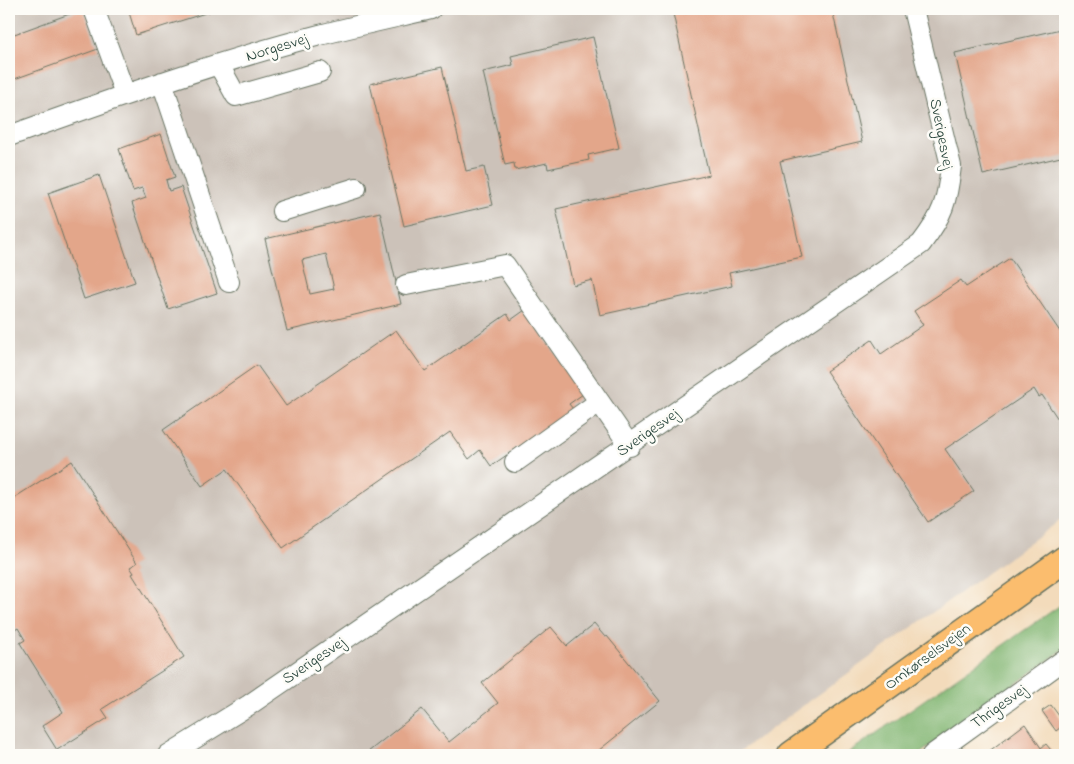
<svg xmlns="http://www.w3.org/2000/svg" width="1074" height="764" font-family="'Indie Flower',sans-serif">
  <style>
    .industrial { fill: #ccc2b9 }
    .forest { fill: #82b672; stroke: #507a53 }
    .building { fill: #e3a68a; fill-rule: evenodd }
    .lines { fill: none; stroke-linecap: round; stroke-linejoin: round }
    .minor-casing { stroke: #697463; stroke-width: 22 }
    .major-casing { stroke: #697463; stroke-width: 29 }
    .minor { stroke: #fff; stroke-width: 20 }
    .major { stroke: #fbbd6e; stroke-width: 26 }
    .labels { text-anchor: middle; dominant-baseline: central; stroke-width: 5; stroke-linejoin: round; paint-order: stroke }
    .street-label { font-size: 16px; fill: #1f3d34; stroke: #fdfcf7 }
  </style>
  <rect width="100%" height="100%" fill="#fdfcf7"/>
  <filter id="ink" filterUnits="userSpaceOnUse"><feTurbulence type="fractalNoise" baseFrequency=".02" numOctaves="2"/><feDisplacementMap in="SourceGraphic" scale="10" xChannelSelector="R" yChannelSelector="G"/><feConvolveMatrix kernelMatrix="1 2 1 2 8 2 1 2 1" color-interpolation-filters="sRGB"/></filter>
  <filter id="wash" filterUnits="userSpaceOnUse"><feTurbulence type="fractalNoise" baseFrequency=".0096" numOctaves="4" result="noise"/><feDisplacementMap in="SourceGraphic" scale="20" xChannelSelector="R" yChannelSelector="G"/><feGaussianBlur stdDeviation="1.12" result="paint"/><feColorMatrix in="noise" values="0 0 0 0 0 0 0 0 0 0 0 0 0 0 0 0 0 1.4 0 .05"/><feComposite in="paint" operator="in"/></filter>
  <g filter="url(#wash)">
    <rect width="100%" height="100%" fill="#f3dbbb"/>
    <path class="industrial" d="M9,9h1056v508l-330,238h-726z"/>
    <path class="forest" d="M1065,602v46l-147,107h-73z"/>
    <g id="blocks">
      <path class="building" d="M83,9l15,40 -89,32v-45z
        M128,9h90l-82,26z
        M672,9h160l30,133 -82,19 22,96 -73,16 3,13 -132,29 -8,-35 -19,5 -17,-76 153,-34z
        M947,9h11v1l-11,2z
        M1065,28v128l-82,19 -28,-122z
        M593,37l26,111 -31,7 1,5 -41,9 -1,-6 -32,7 -1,-7 -9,2 -22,-93 30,-7 -2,-9z
        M442,67l24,104 18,-4 9,38 -89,21 -34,-142z
        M161,134l14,43 -9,3 3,11 12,-4 36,106 -49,16 -36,-106 14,-5 -4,-10 -9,3 -14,-42z
        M99,175l36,107 -51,17 -36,-106z
        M380,212l21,92 -114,27 -22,-92zM326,254l8,35 -24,5 -8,-34z
        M1010,258l55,81v75l-7,5 -16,-24 -3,2 -5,-8 -89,60 29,42 -46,31 -102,-151 46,-31 9,14 42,-29 -9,-14 47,-31 5,7z
        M525,310l58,84 -14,10 4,5 -82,57 -11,-16 -11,9 -19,-27 -167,116 -56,-79 -25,17 -39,-56 94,-65 29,41 110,-76 29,41 82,-57 4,6z
        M72,461l65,102 -7,4 4,6 -2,1 52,83 -82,52 6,9 -51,32 -15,-24 21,-14 -43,-69 5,-3 -7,-12 -9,6v-133z
        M594,624l11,13 2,-1 53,65 -67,54h-222l-3,-3 54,-43 27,33 49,-39 -16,-20 69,-56 16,19z
        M1051,705l14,19 -9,7 -14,-20z
        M1025,724l16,24 5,-4 9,11h-37l-4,-5 -7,5h-23z"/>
    </g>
  </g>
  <g filter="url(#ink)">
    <use href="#blocks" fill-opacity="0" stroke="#697463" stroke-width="1"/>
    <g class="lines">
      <g class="minor-casing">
        <path id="minor" d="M94,9l31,85
          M219,65l17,31 84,-24
          M162,82l67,200
          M9,136c101,-36 203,-73 307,-100 38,-10 76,-18 115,-27
          M282,211l74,-23
          M406,285l99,-20 125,181
          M515,462l84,-60
          M168,755l81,-50 672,-461c22,-29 26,-42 30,-78l-38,-157
          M932,755l133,-96"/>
      </g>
      <g class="major-casing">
        <path id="major" d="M791,755l274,-196"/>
      </g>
      <use href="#minor" class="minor"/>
      <use href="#major" class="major"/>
    </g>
  </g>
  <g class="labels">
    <g class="street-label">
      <text transform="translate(277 48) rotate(-17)">Norgesvej</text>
      <text transform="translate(941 134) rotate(79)">Sverigesvej</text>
      <text transform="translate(648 433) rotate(-35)">Sverigesvej</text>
      <text transform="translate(928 657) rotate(-36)">Omkørselsvejen</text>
      <text transform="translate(314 661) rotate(-34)">Sverigesvej</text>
      <text transform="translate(999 707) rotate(-36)">Thrigesvej</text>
    </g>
  </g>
  <rect width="1074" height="764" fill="none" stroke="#fdfcf7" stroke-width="30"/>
</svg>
